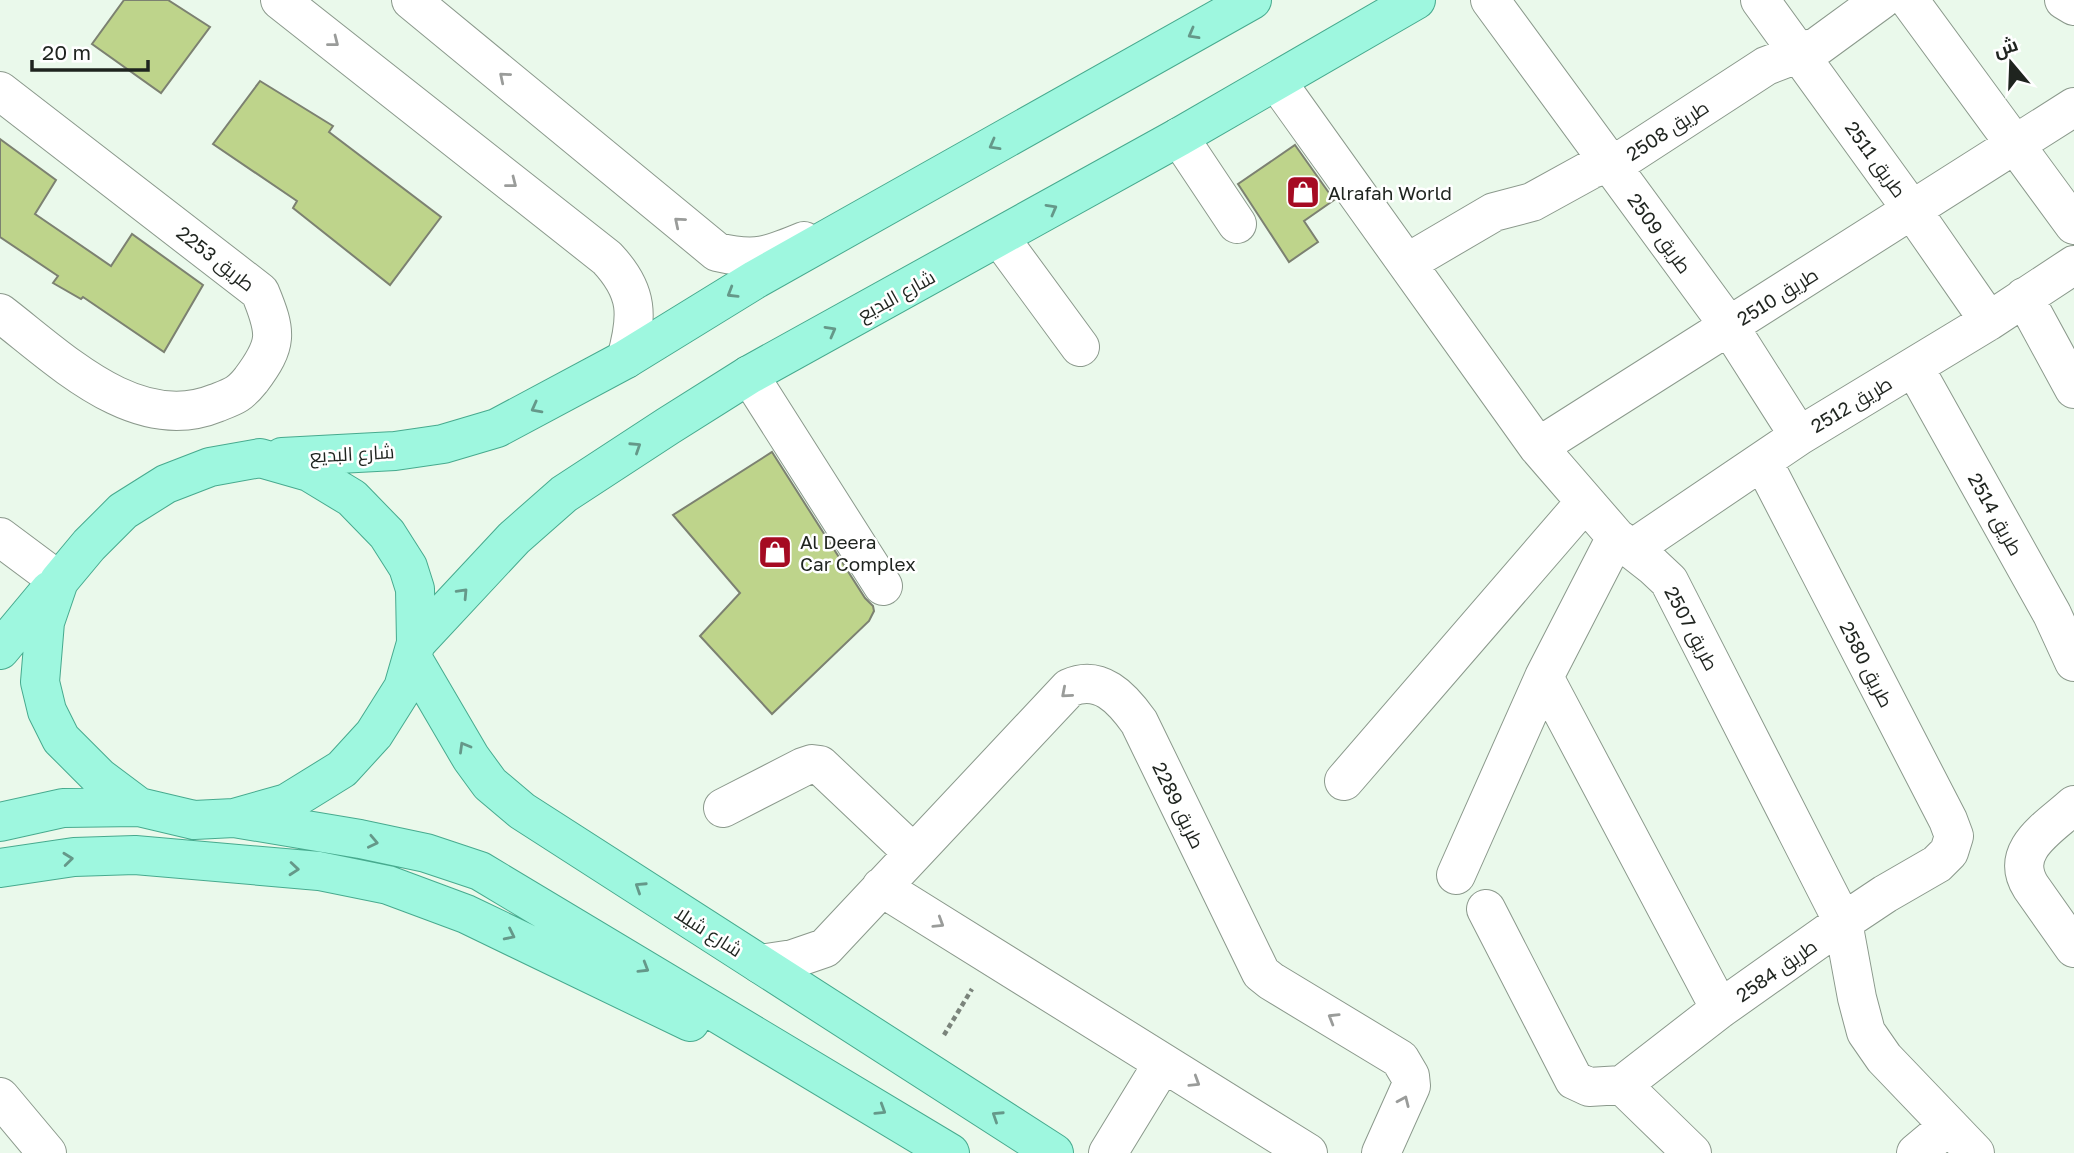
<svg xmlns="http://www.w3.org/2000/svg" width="2074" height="1153" font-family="'Golos Text',Cairo,sans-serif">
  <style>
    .building { fill: #bed48b; stroke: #7c8171; stroke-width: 2 }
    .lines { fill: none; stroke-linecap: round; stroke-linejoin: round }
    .minor-casing { stroke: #8b998c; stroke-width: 40 }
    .major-casing { stroke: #47aa8e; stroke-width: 40 }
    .path { stroke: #7b847b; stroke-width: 4.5; stroke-dasharray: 5 3.5; stroke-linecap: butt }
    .minor { stroke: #fff; stroke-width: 38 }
    .major { stroke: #9ef7df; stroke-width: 38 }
    .oneway { stroke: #659889 }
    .oneway2 { stroke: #9a9c9a }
    .labels { text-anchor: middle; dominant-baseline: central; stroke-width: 5; stroke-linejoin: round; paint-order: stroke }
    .street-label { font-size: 19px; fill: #1f241f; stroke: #fff }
    .poi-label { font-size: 19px; fill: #1f241f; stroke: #fff; text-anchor: start }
  </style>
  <rect width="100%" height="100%" fill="#eaf9eb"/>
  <path class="building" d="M124,0h44l42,27 -49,66 -69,-49z
    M260,81l73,45 -4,6 112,85 -51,68 -97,-77 4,-7 -84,-57z
    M0,139l56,41 -21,34 76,52 21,-32 71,51 -39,67 -81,-55 -2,2 -28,-16 5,-7 -58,-39z
    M1295,145l39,55 -30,21 14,21 -29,20 -51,-78z
    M772,452l93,146 8,8 1,5 -5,10 -97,93 -72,-78 40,-43 -67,-78z"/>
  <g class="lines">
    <g class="minor-casing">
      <path id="minor" d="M280,0l327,258c32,34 31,58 19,101
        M411,0l306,252c39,9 51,4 87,-11
        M1490,0l239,326 70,110
        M1760,0l152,210 77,111
        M1909,0l165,225
        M2064,0l10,6
        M1277,82l261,365 78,90 37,29 16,15 174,341 14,76 9,34 18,26 91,95
        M0,91l260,201c17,41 18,52 -9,88 -12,15 -17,16 -35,23 -80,33 -157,-45 -216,-90
        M1179,137l58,87
        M1000,238l80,109
        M1407,263l87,-51 38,-10 60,-33 31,-10 143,-93 52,-20 63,-46
        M2024,297l50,92
        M1914,367l138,247 22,48
        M749,375l134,211
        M1538,447l536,-340
        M0,537l59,44
        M1632,549l167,-113 190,-115 85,-56
        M1544,677l176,332
        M1344,781l241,-279
        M2074,805c-25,23 -66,45 -43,82l43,61
        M723,808l80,-41 9,-3 8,1 93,88
        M1456,875l88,-198 72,-140
        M881,887l427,266
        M1486,909l88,171 15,7 33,-2 98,-76 123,-87 42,-28 52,-30 12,-12 5,-16 -6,-16 -185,-358
        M760,964l33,-5 32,-11 244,-260c31,-14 53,10 70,34l122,251 10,8 129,78 10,17 1,10 -30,67
        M1622,1085l70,68
        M0,1097l47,56
        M1108,1153l55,-90
        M1916,1153l31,-26"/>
    </g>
    <g class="major-casing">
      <path id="major" d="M282,457l113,-6 48,-7 54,-16 129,-69 130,-80 496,-279
        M416,643l98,-105 50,-44 104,-68 81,-51 430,-238 237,-137
        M0,650l50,-60
        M413,659l58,99 19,26 32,27 532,342
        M234,818l53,-15 55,-34 32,-35 29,-46 13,-45 -1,-54 -7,-22 -21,-33 -35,-36 -43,-26 -49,-14 -50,9 -44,17 -43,27 -34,34 -30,36 -14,41 -5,60 7,29 14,28 38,38 40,30 55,13 40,-2 126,21 66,14 54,18 470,282
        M0,822l63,-14 76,-1
        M0,868l74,-11 61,-2 184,16 69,14 78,29 224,108"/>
    </g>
    <path class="path" d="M944,1035l28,-46"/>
    <use href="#minor" class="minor"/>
    <use href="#major" class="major"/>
  </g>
  <defs><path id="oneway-chevron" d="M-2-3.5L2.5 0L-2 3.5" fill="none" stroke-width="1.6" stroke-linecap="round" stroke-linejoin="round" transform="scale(1.75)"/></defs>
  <g class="oneway">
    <use href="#oneway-chevron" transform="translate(1193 34) rotate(151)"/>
    <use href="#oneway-chevron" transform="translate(994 145) rotate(151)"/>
    <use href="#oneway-chevron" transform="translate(1052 209) rotate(-29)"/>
    <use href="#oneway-chevron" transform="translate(732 293) rotate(149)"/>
    <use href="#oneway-chevron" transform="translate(831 331) rotate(-29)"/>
    <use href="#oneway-chevron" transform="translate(536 408) rotate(152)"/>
    <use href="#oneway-chevron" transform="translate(636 447) rotate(-33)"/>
    <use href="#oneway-chevron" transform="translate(463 593) rotate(-47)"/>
    <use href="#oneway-chevron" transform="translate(464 747) rotate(-120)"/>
    <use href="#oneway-chevron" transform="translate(373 842) rotate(12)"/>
    <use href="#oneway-chevron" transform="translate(68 859) rotate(-6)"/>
    <use href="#oneway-chevron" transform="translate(294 869) rotate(5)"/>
    <use href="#oneway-chevron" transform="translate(640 887) rotate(-147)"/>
    <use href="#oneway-chevron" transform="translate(510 935) rotate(26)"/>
    <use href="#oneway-chevron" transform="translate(644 968) rotate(31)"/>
    <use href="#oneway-chevron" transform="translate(881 1110) rotate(32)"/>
    <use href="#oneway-chevron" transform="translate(997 1116) rotate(-147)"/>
  </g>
  <g class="oneway2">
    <use href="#oneway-chevron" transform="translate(334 42) rotate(38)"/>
    <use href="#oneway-chevron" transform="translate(504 77) rotate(-140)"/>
    <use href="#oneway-chevron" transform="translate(512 183) rotate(38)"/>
    <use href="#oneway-chevron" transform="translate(679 222) rotate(-140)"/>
    <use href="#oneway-chevron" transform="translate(1066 693) rotate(139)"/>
    <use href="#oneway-chevron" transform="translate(939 923) rotate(32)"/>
    <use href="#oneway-chevron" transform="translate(1333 1018) rotate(-149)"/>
    <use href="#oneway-chevron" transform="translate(1195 1082) rotate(32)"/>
    <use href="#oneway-chevron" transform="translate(1404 1101) rotate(-66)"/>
  </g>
  <defs>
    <g id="shop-square" transform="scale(1.75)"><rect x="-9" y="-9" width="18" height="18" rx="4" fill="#a50b22" stroke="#fff"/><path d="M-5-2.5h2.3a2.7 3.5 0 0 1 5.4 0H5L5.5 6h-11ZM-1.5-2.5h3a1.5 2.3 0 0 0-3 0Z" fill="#fff"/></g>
  </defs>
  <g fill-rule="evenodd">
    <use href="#shop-square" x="1303" y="192"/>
    <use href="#shop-square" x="775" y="552"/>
  </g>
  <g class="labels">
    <g class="street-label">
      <text transform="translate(1667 130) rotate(-33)">طريق 2508</text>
      <text transform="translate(1876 159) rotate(54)">طريق 2511</text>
      <text transform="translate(1660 233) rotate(54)">طريق 2509</text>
      <text transform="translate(216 258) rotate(38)">طريق 2253</text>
      <text transform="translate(896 295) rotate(-29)">شارع البديع</text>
      <text transform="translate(1777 296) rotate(-32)">طريق 2510</text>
      <text transform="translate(1851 404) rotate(-31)">طريق 2512</text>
      <text transform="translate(352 453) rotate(-3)">شارع البديع</text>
      <text transform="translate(1996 514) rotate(61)">طريق 2514</text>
      <text transform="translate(1692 628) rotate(62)">طريق 2507</text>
      <text transform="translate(1867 664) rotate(63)">طريق 2580</text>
      <text transform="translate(1179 805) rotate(64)">طريق 2289</text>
      <text transform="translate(709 931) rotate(33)">شارع شيلا</text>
      <text transform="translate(1776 970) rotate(-35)">طريق 2584</text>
    </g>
    <g class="poi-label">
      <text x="1328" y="192">Alrafah World</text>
      <text x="800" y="541">Al Deera<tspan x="800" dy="22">Car Complex</tspan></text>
    </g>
  </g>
  <g transform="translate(2011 63) rotate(341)" stroke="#ffffff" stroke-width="5" paint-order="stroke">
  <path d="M0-5L12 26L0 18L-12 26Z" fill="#1f241f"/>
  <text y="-10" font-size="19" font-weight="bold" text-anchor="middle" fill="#1f241f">ش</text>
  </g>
  <path d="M32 60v10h116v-10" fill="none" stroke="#1f241f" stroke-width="3.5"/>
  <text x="42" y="60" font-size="21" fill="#1f241f" stroke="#ffffff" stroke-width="5" paint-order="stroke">20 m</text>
</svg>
